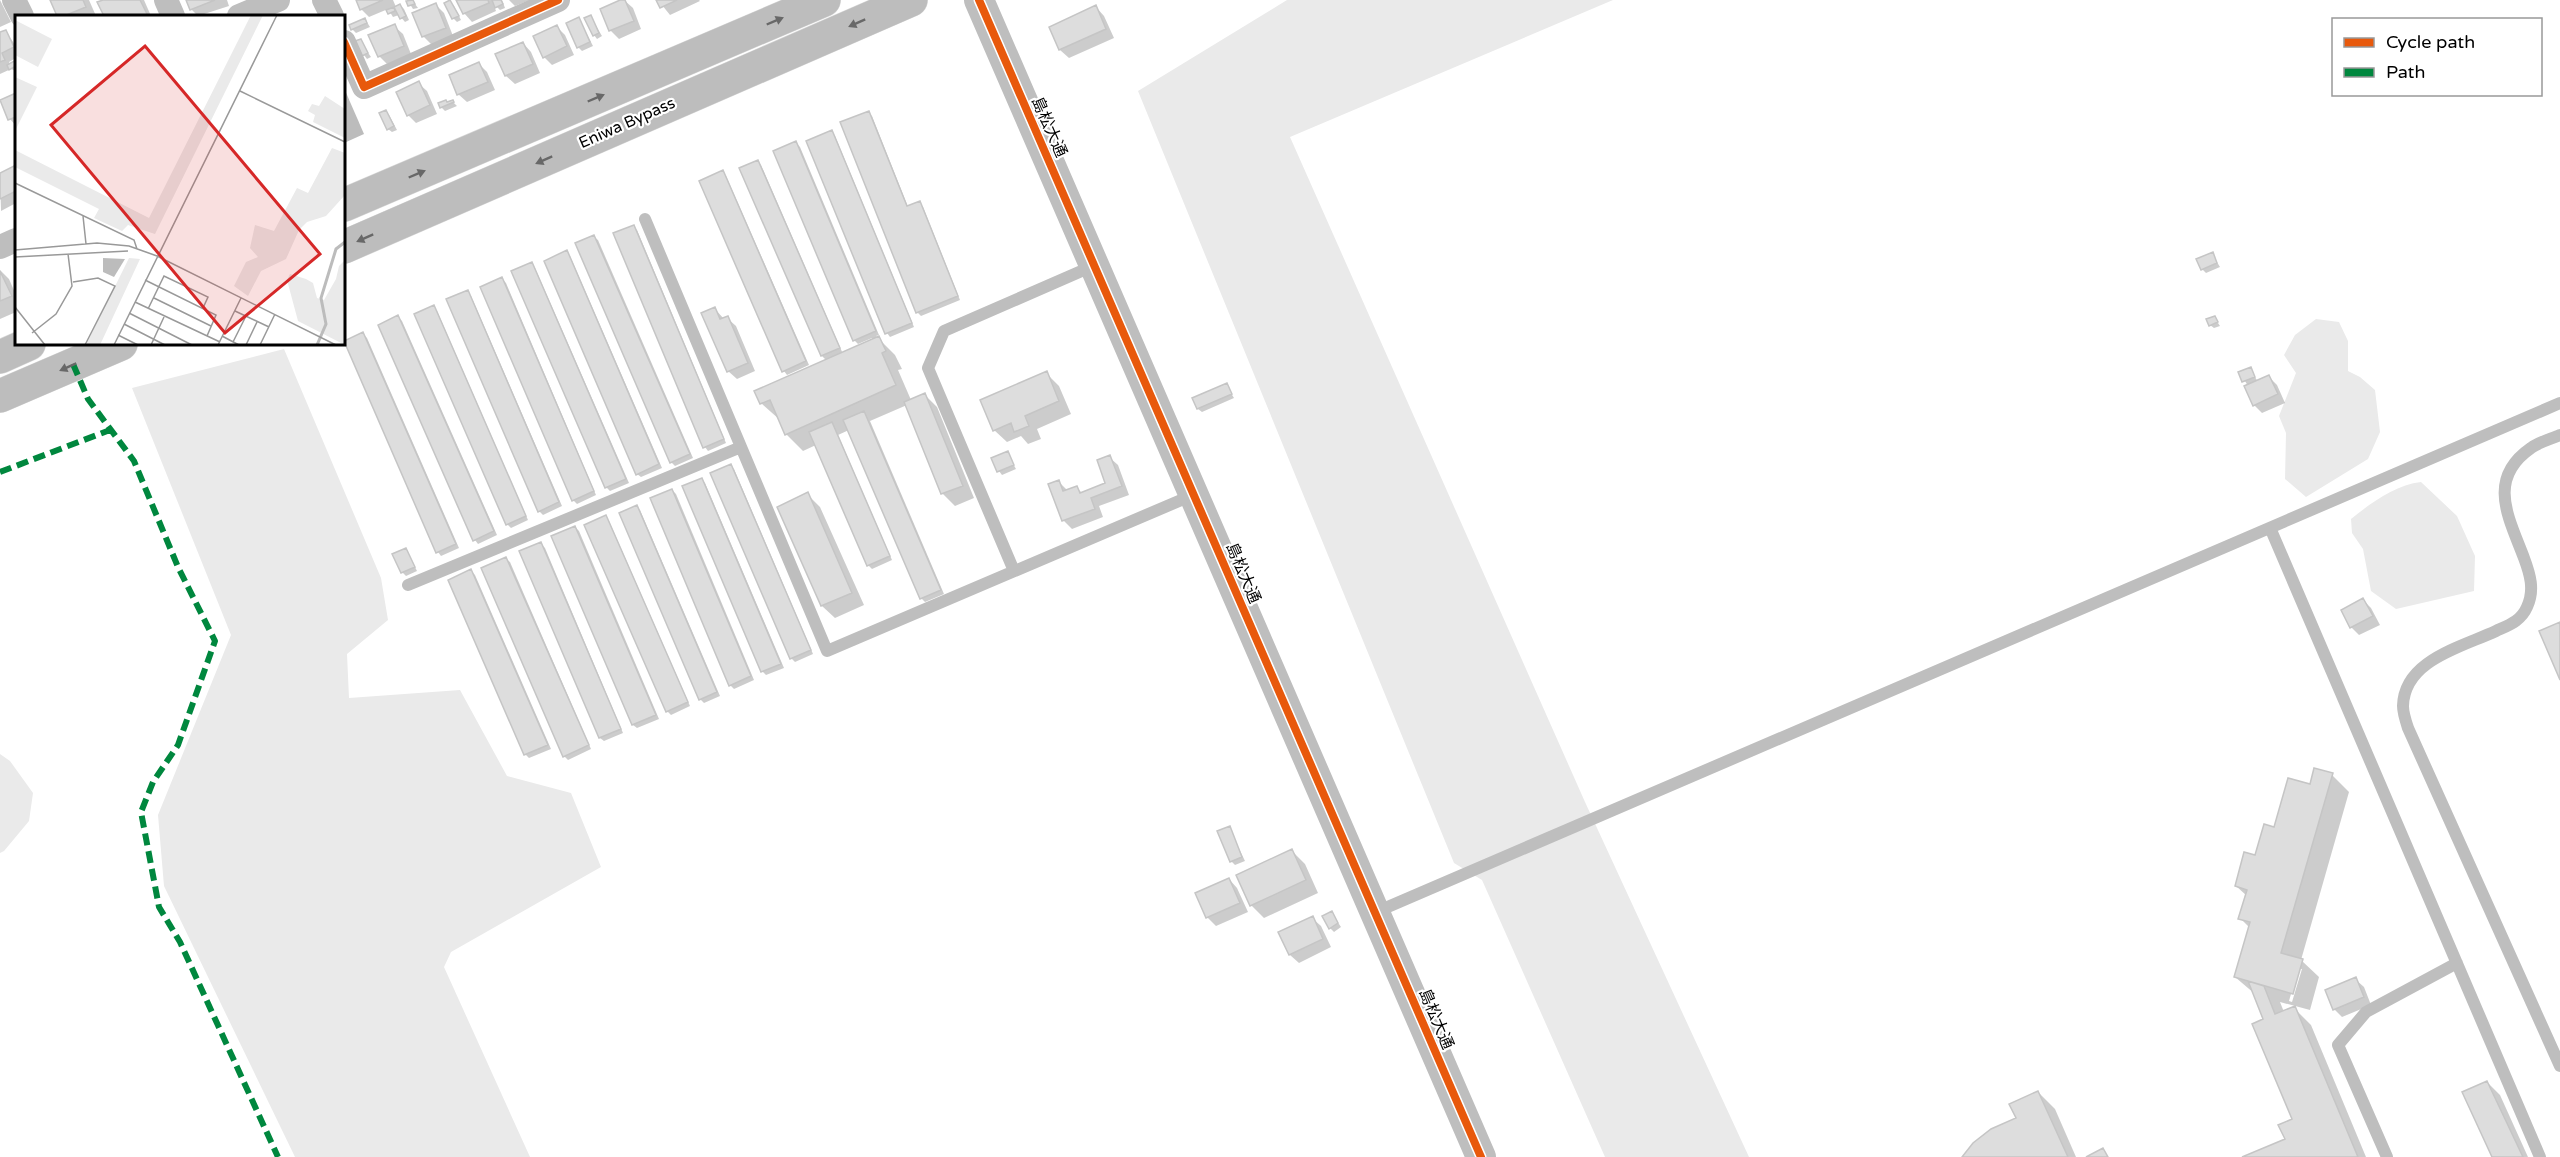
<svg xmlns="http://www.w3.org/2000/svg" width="2560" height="1157" font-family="'Varela Round','Noto Sans JP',sans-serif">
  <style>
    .green { fill: #eaeaea }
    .water { fill: #bcbcbc }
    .shadow { fill: #0003; fill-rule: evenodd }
    .building { fill: #ddd; stroke: #c5c5c5; stroke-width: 1.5 }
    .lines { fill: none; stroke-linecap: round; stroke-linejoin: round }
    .trunk-casing { stroke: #dbdbdb; stroke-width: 34 }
    .service { stroke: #bebebe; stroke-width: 12 }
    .minor { stroke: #bebebe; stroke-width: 24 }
    .tertiary { stroke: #bebebe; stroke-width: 30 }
    .trunk { stroke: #bdbdbd; stroke-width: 33 }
    .quiet { stroke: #00873e; stroke-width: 6; stroke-dasharray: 12 6; stroke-linecap: butt }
    .cycleway-casing { stroke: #fff; stroke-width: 11 }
    .cycleway { stroke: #e8590c; stroke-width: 8 }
    .oneway { fill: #686868 }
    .labels { text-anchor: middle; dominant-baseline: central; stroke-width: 4.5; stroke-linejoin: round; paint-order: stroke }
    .street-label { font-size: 16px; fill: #000; stroke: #fff }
    .inset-river { fill: none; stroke: #bcbcbc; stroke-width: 3 }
    .inset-road { fill: none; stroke: #999; stroke-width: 1.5 }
    .view { fill: #d62828; fill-opacity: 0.15; stroke: #d62828; stroke-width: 3 }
    .inset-edge { fill: none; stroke: #000; stroke-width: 3 }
  </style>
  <rect width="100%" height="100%" fill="#fff"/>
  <path class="green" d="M1287,0h326l-323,137 295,665 164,355h-144l-123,-277 -28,-17 -316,-772z
    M2316,319l23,3 9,19v30l12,6 15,13 5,42 -12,27 -62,38 -21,-18 1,-46 -7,-17 17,-43 -12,-18 11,-20z
    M284,349l97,229 7,42 -41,34 2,44 111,-8 47,86 64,17 30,74 -150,85 -7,15 86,190h-235l-131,-271 -6,-71 73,-180 -99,-247z
    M2421,482l36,34 18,40 -1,35 -78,18 -25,-18 -8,-42 -11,-16 -1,-14c20,-16 44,-34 70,-37z
    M0,754l10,7 23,32 -4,28 -25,30 -4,2z"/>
  <path class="water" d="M344,88l20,46 -20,9z"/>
  <path class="shadow" d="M0,0l11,22 -11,5z
    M51,0h38l7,16h-38z
    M106,0h38l7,16h-45l-7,-13z
    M187,0h40l2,6 -31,10 -7,-7z
    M357,0h36l3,7 4,-2 4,4 5,11 -4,2 -6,-7 -6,2 -5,-8 -19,8 -8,-8z
    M412,0l6,8 -5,1 -5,-8z
    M458,0h44l3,8 -5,2 -7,-7 3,8 -24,11 -8,-9z
    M509,0h21l-15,6z
    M624,0l9,8 8,21 -22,10 -8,-8 -9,-22z
    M658,0h41l1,1 -30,14z
    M450,2l4,4 7,14 -4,2 -4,-4z
    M436,5l8,8 9,23 -21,9 -9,-9z
    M1096,7l8,9 10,22 -45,20 -9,-8 -9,-22z
    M590,16l12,20 -5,3 -3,-4z
    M365,19l5,8 -14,6 -4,-4z
    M579,19l14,27 -11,5 -4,-4z
    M394,26l9,8 8,20 -24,10 -8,-8z
    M557,27l8,8 9,20 -22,10 -8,-8z
    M5,31l11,15v12l-7,4 1,3 6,-3v9l-5,-2 -11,5v-40z
    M360,41l11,16 -4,2 -3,-4z
    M523,43l8,9 9,21 -25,11 -9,-8 -9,-21z
    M479,64l8,8 8,18 -28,12 -9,-8z
    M418,83l9,8 10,23 -21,9 -8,-8z
    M16,94v32l-6,-7 -8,-19z
    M452,101l5,5 -12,5 -4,-4z
    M386,111l3,4 8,15 -5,2 -4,-3z
    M868,113l4,3 36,91 11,-4 4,4 37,93 -39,16 -4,-4z
    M832,132l3,4 79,191 -24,10 -3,-4z
    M796,143l4,4 79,188 -3,1 19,19 7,14 -4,1 13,30 14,-5 12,12 37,91 -19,8 -13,-13 -35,-88 -37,16 74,173 -19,8 -4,-4 -72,-168 -11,5 54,125 -20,9 -4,-4 -52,-120 -13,6 -17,-17 -6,-14 -19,-17 66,-42 -5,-5 -81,-187 16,-8 4,4 82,189 30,-14 -1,-2 -14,6 -4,-4z
    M16,167v36l-15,8 -1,-36z
    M723,172l3,4 83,189 -22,10 -3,-4z
    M633,227l4,3 89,213 -18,8 -3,-4z
    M594,237l4,3 95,218 -18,8 -4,-4z
    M567,252l3,4 92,212 -21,9 -4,-3z
    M2212,254l8,13 -14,6 -4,-4z
    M532,264l3,4 94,215 -19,8 -3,-3 -94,-216z
    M0,270l9,9 7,16v17l-16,7z
    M502,279l4,4 90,212 -19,9 -4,-4z
    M467,292l4,4 91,210 -19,9 -4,-4z
    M433,307l4,4 91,209 -17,8 -4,-4z
    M715,309l9,10 3,-1 9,8 19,45 -18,8 -9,-8z
    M398,317l4,4 95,214 -19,9 -3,-4z
    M2214,317l6,9 -6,2 -4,-3z
    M363,334l4,4 92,210 -18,8 -3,-4 -92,-210z
    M2250,369l8,13 11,-5 8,8 8,18 -23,10 -8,-8 -6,-19 -8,-13z
    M1046,373l13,13 12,28 -34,15 4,10 -13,5 -7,-8 -14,6 -13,-12z
    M1226,385l8,13 -32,14 -4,-3 -4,-10z
    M1007,453l9,16 -14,6 -3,-4z
    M1109,457l9,8 11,30 -30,11 4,11 -31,12 -8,-8 -14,-36 9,-3 8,8 10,-2 5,5 25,-9z
    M730,466l4,3 79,185 -18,8 -4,-4z
    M701,479l4,4 79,185 -18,7 -4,-4z
    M672,490l4,4 78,186 -20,9 -4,-4z
    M807,494l13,13 44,98 -29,13 -13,-12 -43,-99z
    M637,507l3,3 80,186 -16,7 -4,-4z
    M605,517l4,4 81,185 -19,9 -4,-4z
    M575,527l4,4 80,188 -22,9 -4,-3z
    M541,544l4,4 78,185 -19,8 -4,-3z
    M406,549l11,22 -11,5 -4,-4z
    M506,559l4,3 81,187 -23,11 -4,-4z
    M471,571l4,4 76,174 -22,9 -3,-3 -76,-174z
    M2363,600l8,8 9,17 -21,10 -8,-8z
    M2332,775l17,17 -48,168 18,17 -9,33 -30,-8 4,10 10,-4 17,17 55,132h-120l41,-17 6,-20 -38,-126 -20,-17 15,-49 -10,-10 7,-22 -11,-10 39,-57 36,-43zM2298,969h4l-10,33 -3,-1z
    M1229,828l16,33 -10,4 -4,-4z
    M1292,851l13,13 13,29 -54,25 -13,-13z
    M1229,879l8,9 11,24 -32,14 -9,-9 -10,-23z
    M1331,912l10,15 -7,5 -4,-4z
    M1312,918l9,8 10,21 -32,16 -9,-8 -10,-22z
    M2355,979l9,8 7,18 -29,12 -8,-8z
    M2487,1082l13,13 28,62h-35z
    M2038,1092l17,17 21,48h-112l54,-39z"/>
  <path class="building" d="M50,0h33l3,7 -22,9h-7z
    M103,0h37l8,16h-44l-7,-14z
    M186,0h29l-25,10z
    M356,0h27l-23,10z
    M413,0l2,4 -7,2 -2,-5z
    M450,0l9,16 -7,3 -8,-16z
    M456,0h32l1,3 -26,11z
    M492,0h9l2,4 -8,4z
    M620,0h5l9,21 -25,10 -9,-22z
    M656,0h21l-17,8z
    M436,3l10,25 -24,9 -10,-24z
    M400,4l6,12 -6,3 -6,-12z
    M1096,5l10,24 -47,21 -10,-23z
    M394,7l1,4 -7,3 -2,-4z
    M591,15l8,18 -6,3 -9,-18z
    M579,17l11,25 -13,6 -11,-25z
    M365,18l2,5 -16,7 -2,-5z
    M395,24l9,22 -26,11 -10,-22z
    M557,25l10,21 -24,12 -10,-22z
    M6,30l8,17 -12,6 3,7 -5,2v-30z
    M361,39l7,14 -6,3 -7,-15z
    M523,42l10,22 -28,12 -10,-22z
    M16,60v6l-7,4 -2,-5z
    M479,62l9,20 -31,13 -8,-20z
    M419,81l11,24 -23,11 -11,-24z
    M16,93v24l-8,3 -8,-20z
    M446,100l1,2 6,-2 1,2 -14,6 -2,-5z
    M386,110l8,16 -7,4 -8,-17z
    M869,111l38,95 13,-5 38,95 -42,17 -76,-191z
    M832,130l80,193 -27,11 -79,-193z
    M796,141l80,190 -23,10 -80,-190z
    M758,160l82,188 -19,8 -82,-188z
    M16,165v26l-16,8v-26z
    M723,170l83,191 -24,11 -83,-191z
    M634,225l90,214 -21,9 -90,-215z
    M594,235l96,219 -20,9 -95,-220z
    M567,250l92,214 -23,11 -92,-214z
    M2213,252l4,11 -16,7 -5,-11z
    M532,262l94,217 -21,9 -94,-217z
    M0,271l12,25 -12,5z
    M502,277l92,214 -22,10 -92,-214z
    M468,290l91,212 -21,10 -92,-213z
    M434,305l92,211 -20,9 -92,-211z
    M715,307l5,12 8,-3 20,47 -21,9 -26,-59z
    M398,315l96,216 -21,10 -95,-216z
    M2215,316l3,6 -9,4 -3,-7z
    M363,332l93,212 -20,9 -92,-212z
    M879,336l7,15 -4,2 14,32 -111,50 -15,-35 -10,4 -6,-13z
    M2251,367l4,10 -13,5 -4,-10z
    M1047,371l12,30 -34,15 4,10 -15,6 -3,-9 -18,8 -13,-31z
    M2269,375l9,19 -25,12 -9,-20z
    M1227,383l5,11 -35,15 -5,-11z
    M925,393l38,93 -22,8 -37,-92z
    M864,411l77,179 -21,9 -77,-179z
    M832,422l58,134 -23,10 -58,-134z
    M1008,451l6,14 -17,7 -6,-14z
    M1110,455l12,31 -31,12 4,11 -33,12 -14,-37 11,-4 4,11 14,-5 3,7 25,-10 -8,-23z
    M731,464l80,186 -21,9 -80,-186z
    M702,478l79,186 -20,8 -79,-186z
    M672,489l79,187 -22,10 -79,-188z
    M808,492l44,101 -31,13 -44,-99z
    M637,505l80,187 -18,8 -80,-187z
    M606,515l82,187 -22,10 -82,-187z
    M575,526l81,189 -24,10 -81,-189z
    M541,542l80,187 -22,9 -80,-187z
    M406,548l9,19 -14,6 -9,-19z
    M506,557l83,188 -26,12 -82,-189z
    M471,569l77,176 -24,10 -76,-175z
    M2363,598l10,18 -23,12 -9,-18z
    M2560,622v58l-21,-49z
    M2314,768l19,5 -52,180 22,6 -10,35 -59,-17 16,-55 -12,-3 9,-29 -12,-4 9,-34 11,3 9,-31 10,3 14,-49 22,6z
    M1230,826l12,31 -12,5 -13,-31z
    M1292,849l14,31 -56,26 -14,-31z
    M1229,878l11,25 -34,15 -11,-25z
    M1332,911l6,12 -9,6 -7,-13z
    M1313,916l10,23 -34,16 -11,-23z
    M2356,977l8,20 -31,13 -8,-20z
    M2248,981l16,5 11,28 20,-8 63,151h-116l43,-18 -7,-14 14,-6 -40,-95 11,-5z
    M2487,1081l36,76h-31l-30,-65z
    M2038,1091l30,66h-106l11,-14 18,-14 25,-11 -7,-14z
    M2103,1148l5,9h-22z"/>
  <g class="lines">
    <g class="trunk-casing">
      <path id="trunk" d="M344,205l480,-205
        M344,247l567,-247
        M0,357l29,-13
        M0,396l121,-52"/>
    </g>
    <path class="service" d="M645,219l182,432 366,-156
      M2560,435c-9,4 -21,7 -29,13 -45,31 -22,70 -7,110 6,16 11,32 3,49 -6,14 -18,18 -31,24 -34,16 -92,29 -93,75 0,7 3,16 5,22l152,338
      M2271,530l269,627
      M1014,571l-86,-203 16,-37 149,-65
      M408,585l333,-138
      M1376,912l1184,-509
      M2387,1157l-49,-112 28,-33 91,-49"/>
    <path class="minor" d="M14,0l8,16
      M166,0l7,16
      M324,0l8,16
      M239,16l39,-16
      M344,42l20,45 194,-87
      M0,247l16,-7"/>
    <path class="tertiary" d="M979,0l502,1157"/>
    <use href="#trunk" class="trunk"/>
    <path class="quiet" d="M73,364l15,35 46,62 44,106 37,74 -37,104 -25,37 -12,30 18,95 21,35 98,215
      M0,472l110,-42"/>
    <g class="cycleway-casing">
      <path id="cycleway" d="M979,0l502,1157
        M344,42l20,45 194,-87"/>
    </g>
    <use href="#cycleway" class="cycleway"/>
  </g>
  <defs><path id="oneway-solid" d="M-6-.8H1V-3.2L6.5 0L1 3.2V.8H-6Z" transform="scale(1.5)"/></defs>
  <g class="oneway">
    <use href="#oneway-solid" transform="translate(775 21) rotate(-23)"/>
    <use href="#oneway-solid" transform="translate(857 23) rotate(156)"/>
    <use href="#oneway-solid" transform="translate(596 98) rotate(-23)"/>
    <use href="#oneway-solid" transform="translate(544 160) rotate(156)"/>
    <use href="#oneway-solid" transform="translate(417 174) rotate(-23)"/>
    <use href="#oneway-solid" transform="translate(365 238) rotate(156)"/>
    <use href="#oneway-solid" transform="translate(68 367) rotate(156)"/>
  </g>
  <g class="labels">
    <g class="street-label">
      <text transform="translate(627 123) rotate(-24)">Eniwa Bypass</text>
      <text transform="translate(1049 127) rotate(66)">島松大通</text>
      <text transform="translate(1243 573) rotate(67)">島松大通</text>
      <text transform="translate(1436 1019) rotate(67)">島松大通</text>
    </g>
  </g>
  <g transform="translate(15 15)">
    <rect width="330" height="330" fill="#fff"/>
    <path d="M236,0h12l-108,219 -27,-9 -6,6 -28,-13 5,-9 -84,-42v-17l134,68zM0,5l37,19 -14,28 -23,-12zM0,62l22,10 -22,44zM310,81l20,13v29l-32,-16 2,-7 -7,-4 4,-7 7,2zM317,133l13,5v42l-19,21 -19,6 -8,8 -13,29 -25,12 -13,25 -14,-10 12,-24 12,-5 -8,-9 5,-23 19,6 23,-43 11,5zM114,243l11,1 -40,86h-14zM330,245v85l-47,-24 -11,-41 3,-6 16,5 7,4 4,15 7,2 12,-21 3,-13z" fill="#eaeaea"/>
    <path d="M88,243l22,1 -11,18 -11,-5z" fill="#bcbcbc"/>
    <path class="inset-river" d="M302,330l9,-21 -5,-26 15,-49 9,-7"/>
    <path class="inset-road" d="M225,76l105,51M0,168l119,57 3,9M68,201l3,28M0,235l82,-7 32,3 28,10 179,89M0,242l113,-6M130,265l71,35 -9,21M58,267l25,-4 17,8 -30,59M139,283l57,28M120,287l85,40M0,292l30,38M133,294l16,-33 44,21 -5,11M220,296l34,16M114,298l63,32M109,309l41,21M17,318l24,-19 16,-28 -4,-32M103,320l20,10M207,321l17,9M218,327l13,-26M99,330l163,-330M136,330l13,-28M203,330l23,-47M231,330l11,-23M245,330l15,-31"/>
    <path class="view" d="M130,31l175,208 -95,79 -174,-208z"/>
    <rect width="330" height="330" class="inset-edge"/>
  </g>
  <rect x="2332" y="18" width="210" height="78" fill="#ffffff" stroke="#999999" stroke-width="1.5"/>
  <rect x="2344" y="38" width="30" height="9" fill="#e8590c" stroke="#999999" stroke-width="1.5"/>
  <text x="2386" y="48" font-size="18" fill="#000000">Cycle path</text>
  <rect x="2344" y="68" width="30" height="9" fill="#00873e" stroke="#999999" stroke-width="1.5"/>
  <text x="2386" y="78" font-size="18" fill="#000000">Path</text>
</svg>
